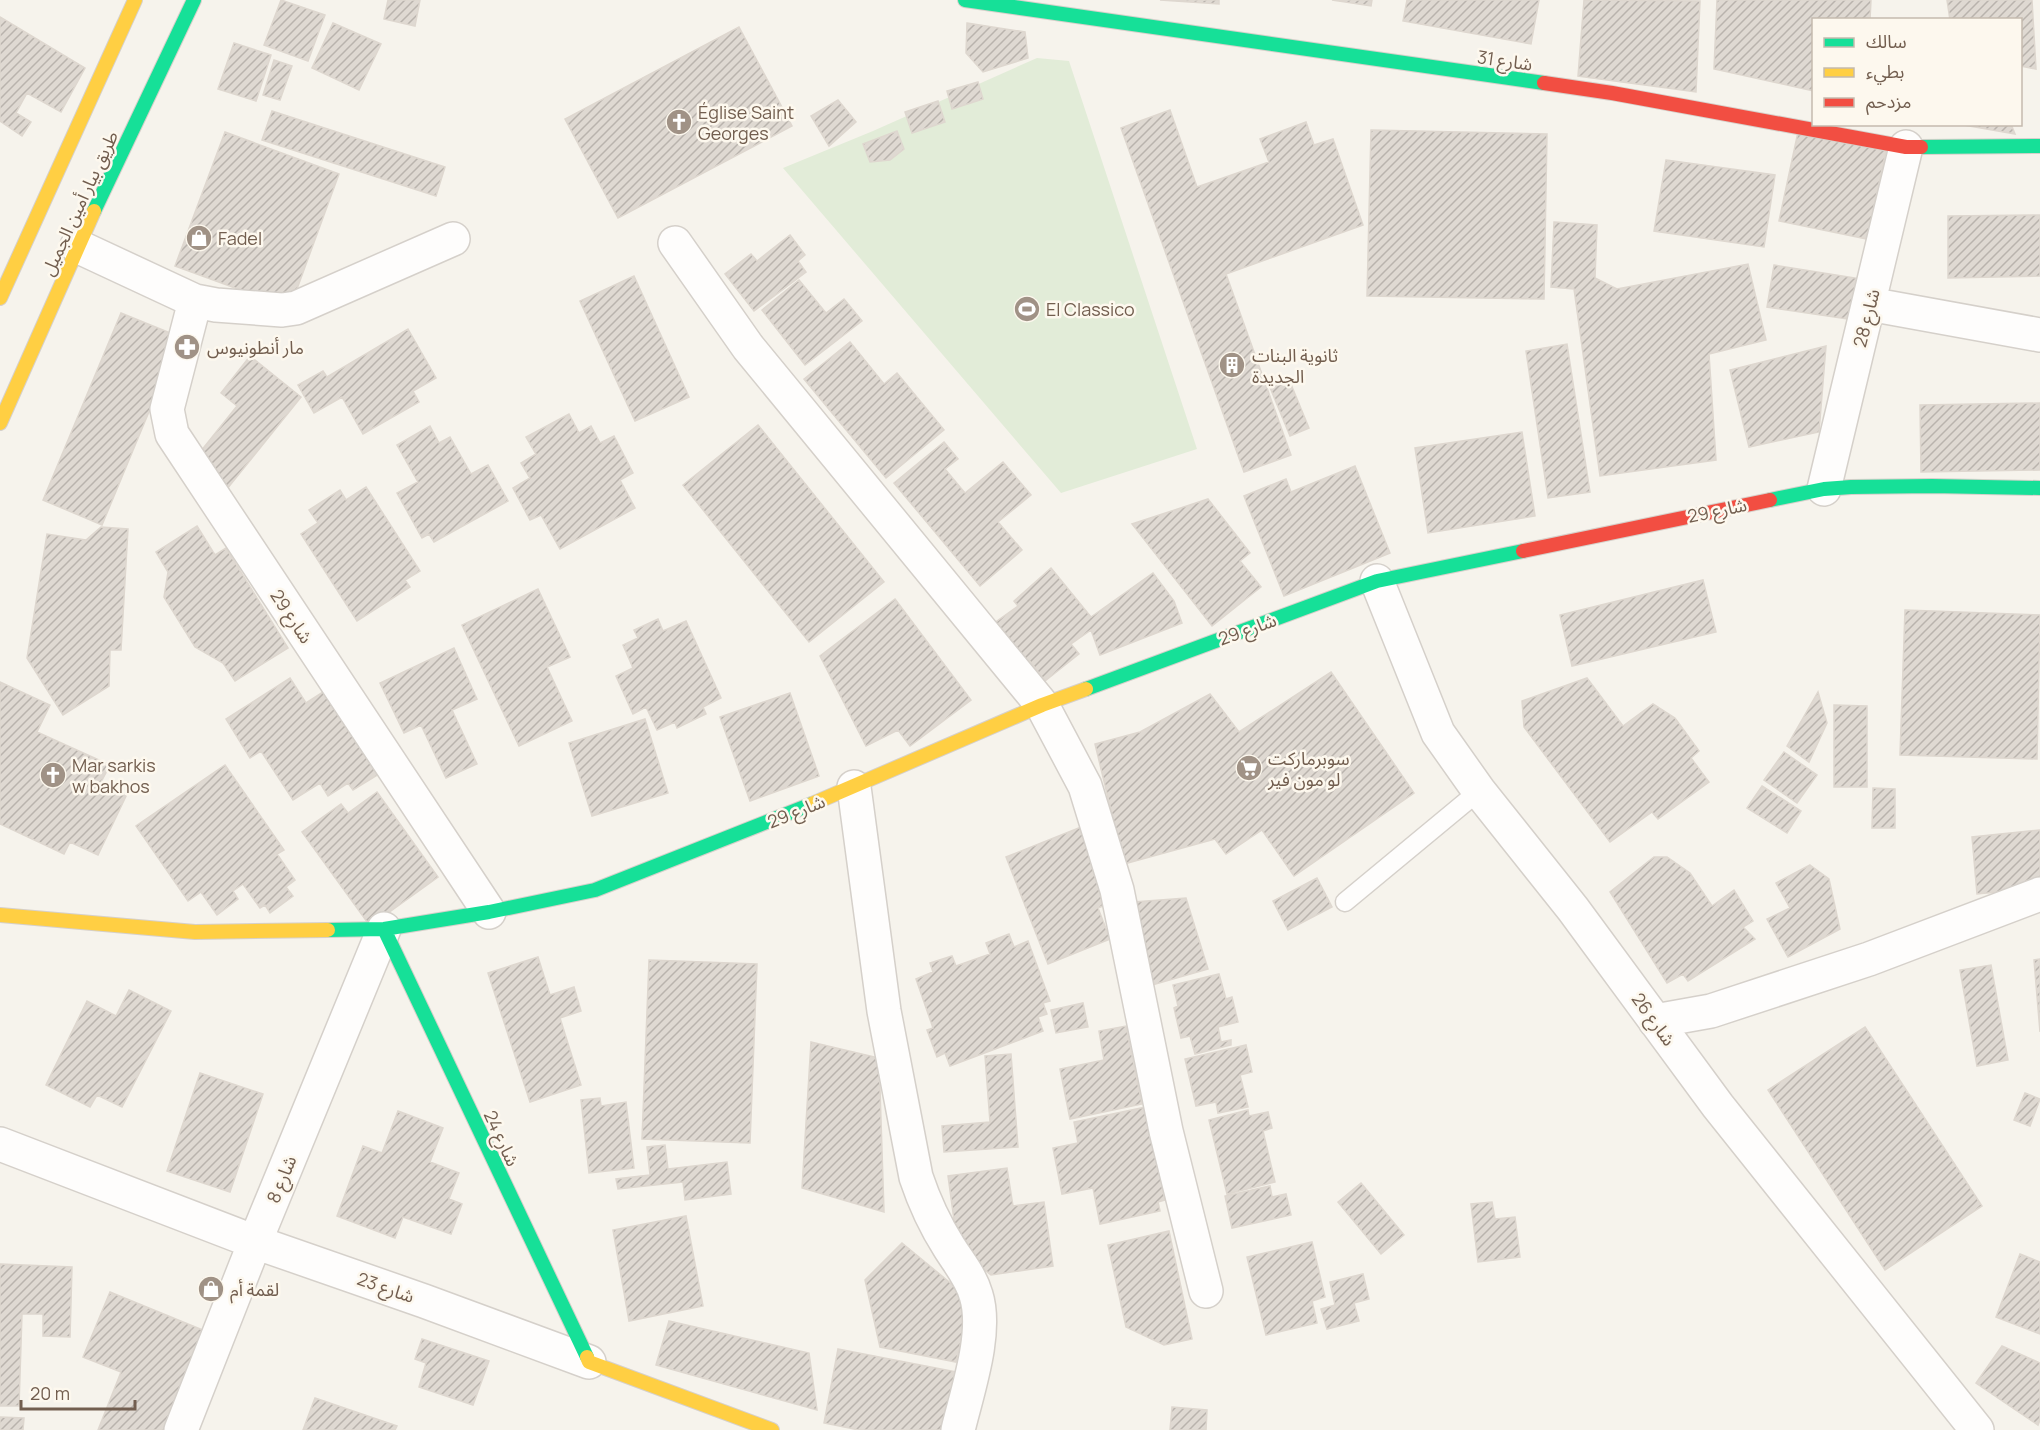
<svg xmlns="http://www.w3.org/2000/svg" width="2040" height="1430" font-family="Manrope,'Noto Sans Arabic',sans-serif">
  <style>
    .grass { fill: #e2ecd8 }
    .building { fill: url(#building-hatch); stroke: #ded7cf; stroke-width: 1.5 }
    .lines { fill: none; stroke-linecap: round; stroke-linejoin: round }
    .lane-casing { stroke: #d5d0ca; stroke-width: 21 }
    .street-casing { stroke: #d5d0ca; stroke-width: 36 }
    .fast-casing { stroke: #d6d0ca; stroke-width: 16 }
    .slow-casing { stroke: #d6d0ca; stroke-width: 16 }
    .jam-casing { stroke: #d6d0ca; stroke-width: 16 }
    .lane { stroke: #fefdfc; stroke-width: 18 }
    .street { stroke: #fefdfc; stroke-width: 33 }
    .fast { stroke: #16e098; stroke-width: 14 }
    .slow { stroke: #ffcf43; stroke-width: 14 }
    .jam { stroke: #f24e42; stroke-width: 14 }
    .labels { text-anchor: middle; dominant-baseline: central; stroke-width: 5; stroke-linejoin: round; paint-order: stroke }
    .street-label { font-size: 18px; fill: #725e4f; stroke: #fdf8ee }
    .poi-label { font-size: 18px; fill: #725e4f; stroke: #fdf8ee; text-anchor: start }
  </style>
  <defs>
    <pattern id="building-hatch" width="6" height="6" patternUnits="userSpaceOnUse" patternTransform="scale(1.5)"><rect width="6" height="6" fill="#dfd9d2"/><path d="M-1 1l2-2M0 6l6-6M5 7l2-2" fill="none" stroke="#b9b3ad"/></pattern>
  </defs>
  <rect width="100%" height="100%" fill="#f6f3ec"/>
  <path class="grass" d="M1037,58l32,3 128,388 -136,44 -278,-325 90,-37z"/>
  <path class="building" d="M281,0l44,15 -17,46 -44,-16z
    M388,0h32l-5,26 -31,-7z
    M1160,0h59v4z
    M1332,0h40l-1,6z
    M1407,0h132l-8,44 -128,-23z
    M1584,0l116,1 -4,91 -118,-16z
    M1717,0h154l-1,20h-56v71l-100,-22z
    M1947,0h85l4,69 -16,-3v-46h-70z
    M0,17l85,51 -24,44 -34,-19 -11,20 15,9 -9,14 -22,-15z
    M333,23l48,21 -22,46 -47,-22z
    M967,23l58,9 3,26 -45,14 -17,-19z
    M739,27l53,99 -174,92 -53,-99z
    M234,43l37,12 -15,46 -38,-12z
    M274,60l18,6 -12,34 -17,-5z
    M978,82l5,17 -31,10 -5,-18z
    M838,100l18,22 -27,24 -18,-30z
    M938,101l7,21 -33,11 -7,-21z
    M1170,110l27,77 72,-25 -9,-23 46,-17 8,23 19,-6 30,86 -137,49 65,181 -47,17 -123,-344z
    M272,111l173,56 -9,29 -174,-56z
    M1958,124h53l4,10z
    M1371,130l176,4 -3,165 -177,-3z
    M897,131l7,18 -14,11 -20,2 -7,-18z
    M225,132l114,42 -49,134 -115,-42z
    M1798,132l88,19 -19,88 -88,-18z
    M1666,160l109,15 -11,72 -110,-16z
    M2040,215v61l-92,2v-62z
    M1554,222l43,3 -2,53 22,11 131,-25 18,76 -57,14 7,106 -116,16 -26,-187 -23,-2z
    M790,235l15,20 -7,6 8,11 -52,39 -29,-37 26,-20 6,7z
    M1774,265l94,15 -7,41 -94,-14z
    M634,276l55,121 -54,24 -55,-120z
    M799,280l27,33 18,-14 18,22 -57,44 -43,-55z
    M121,313l59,24 -78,188 -59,-25z
    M408,329l28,49 -23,13 6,11 -56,32 -21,-37 -28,16 -16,-28 25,-14 4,6z
    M850,342l34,42 13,-11 47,57 -58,48 -82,-99z
    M1567,344l23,148 -42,6 -22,-147z
    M1826,346l-7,86 -70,15 -19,-77z
    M250,356l51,41 -74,92 -34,-28 44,-55 -16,-13z
    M1288,377l21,51 -19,8 -21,-51z
    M2040,403v67l-119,2 -1,-67z
    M569,414l10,19 12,-7 9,17 14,-7 19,37 -13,7 15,28 -75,41 -19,-34 -11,5 -17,-32 17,-10 -9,-15 15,-9 -10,-17z
    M758,425l126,157 -75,60 -126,-157z
    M430,426l9,17 11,-6 21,37 17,-9 20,36 -74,41 -5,-8 -7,4 -25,-45 21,-11 -21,-37z
    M1522,432l13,84 -107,17 -13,-85z
    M944,442l14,17 -13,10 20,24 38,-31 28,33 -33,27 24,28 -42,36 -86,-103z
    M1355,466l35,87 -106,43 -40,-100 42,-17 5,13z
    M366,487l54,84 -15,9 5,7 -53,34 -56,-87 17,-11 -9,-13 31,-20 6,10z
    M1208,499l42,54 -10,8 21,26 -49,39 -80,-102z
    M197,526l18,29 11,-7 62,100 -53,33 -12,-18 -28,-16 -31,-50 4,-25 -12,-20z
    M101,527l27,2 -7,121h-11l-1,36 -46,29 -36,-57 20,-124 39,6z
    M1051,568l40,49 62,-44 21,28 8,22 -82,32 -9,-25 -20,14 8,10 -34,27 -16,-21 -6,5 -30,-41 25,-18 -4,-5z
    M1703,580l13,52 -144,34 -12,-51z
    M538,589l32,68 -23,10 25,54 -53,25 -57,-121z
    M895,599l76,101 -61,46 -12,-16 -32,16 -46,-90z
    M1905,610l135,5 -3,144 -137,-4z
    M658,619l5,12 23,-10 35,77 -18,9 3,7 -29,14 -2,-6 -18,8 -11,-23 -13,7 -17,-38 17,-8 -10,-23 15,-7 -4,-8z
    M454,648l23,51 -25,11 25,54 -31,14 -25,-53 -17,8 -24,-50z
    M1331,672l83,121 -120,83 -32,-46 -36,24 -11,-15 -91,25 -29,-120 45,-12 70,-38 29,38z
    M290,678l16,25 20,-13 53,84 -26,16 -5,-7 -20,13 -8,-13 -27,17 -32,-49 -11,7 -24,-39z
    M1587,678l36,48 30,-22 22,14 24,33 -8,7 18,24 -51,37 -6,-7 -42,30 -86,-115 -2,-26z
    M0,682l50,23 -13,27 73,33 -10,19 26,12 -28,59 -28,-13 -6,12 -64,-30z
    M1818,692l9,31 -18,39 -22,-16z
    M790,693l29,83 -69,25 -30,-84z
    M1834,705l33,1v81h-33z
    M645,719l23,74 -76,23 -23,-73z
    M1784,752l33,23 -20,28 -33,-23z
    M225,765l59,85 -7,4 18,26 -9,7 7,9 -23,17 -5,-8 -5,3 -17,-24 -10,7 5,8 -21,16 -16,-23 -13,9 -52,-75z
    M1762,786l39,25 -14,22 -40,-25z
    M1873,788l22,1v39h-23z
    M377,792l61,85 -68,49 -68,-94 39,-28 7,9z
    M1091,823l19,80 -12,5 12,31 -62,25 -42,-107z
    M2040,830v58l-63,6 -5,-57z
    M1654,857h13l23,16 22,33 22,-16 19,31 -10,6 12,12 -67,42 -5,-7 -16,9 -57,-91z
    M1810,865l19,14 11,50 -52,28 -21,-38 23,-11 -14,-25z
    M1317,878l15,29 -44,23 -15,-29z
    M1186,898l22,71 -63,18 -11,-85z
    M1009,934l5,13 14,-6 22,60 -7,2 4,11 -9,3 5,14 -93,35 -5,-13 -8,4 -10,-27 6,-2 -17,-49 17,-7 -3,-9 22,-7 4,10 34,-12 -4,-11z
    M538,957l12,38 24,-8 7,24 -21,7 21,67 -51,17 -42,-129z
    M2040,959v73l-6,-72z
    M649,960l108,4 -7,179 -108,-4z
    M1991,965l17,95 -31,6 -17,-96z
    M1219,974l7,25 6,-2 6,25 -20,5 3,15 10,-2v5l-36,9 -5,-18 -9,2 -7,-30 4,-2 -5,-21z
    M129,990l42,21 -49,96 -25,-12 -7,12 -44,-22 41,-84 29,15z
    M1083,1003l5,24 -32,6 -5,-23z
    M1126,1026l16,78 -72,15 -10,-50 44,-9 -5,-29z
    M1865,1027l117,179 -97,64 -117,-180z
    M811,1042l68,16 5,154 -82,-24z
    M1246,1045l6,27 -12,3 8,32 -30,6 -2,-11 -20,4 -11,-47z
    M1011,1054l7,93 -74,5 -2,-26 48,-4 -5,-66z
    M200,1073l63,21 -33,98 -63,-21z
    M2025,1093l15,6 -10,27 -16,-6z
    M600,1098l1,8 25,-4 8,66 -45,5 -8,-73z
    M1146,1107l19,93 -7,2 2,9 -60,13 -7,-36 -31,6 -9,-46 25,-5 -4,-21z
    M1248,1110l1,6 19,-4 4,16 -9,3 12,51 -48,12 -18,-74z
    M398,1111l45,17 -13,34 29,11 -10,26 13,5 -11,30 -48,-17 -8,21 -58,-22 26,-70 19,7z
    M665,1145l3,24 59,-7 4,32 -46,6 -2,-18 -65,7 -2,-10 34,-4 -3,-28z
    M1007,1168l6,38 31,-4 9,64 -62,9 -33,-26 -10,-73z
    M1361,1183l43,52 -23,19 -43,-52z
    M1270,1186l2,11 14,-3 5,21 -59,13 -7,-32z
    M1492,1202l3,17 20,-2 5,40 -42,5 -7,-58z
    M686,1216l17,90 -74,15 -16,-91z
    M1169,1231l23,108 -28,6 -38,-18 -18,-82z
    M1312,1242l13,55 -13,4 5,22 -51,12 -19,-78z
    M902,1243l69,57 -15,62 -76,-15 -15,-67z
    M2020,1254l20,8v72l-44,-17z
    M0,1264l72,3 -2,70 -27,-1v-22h-21l-3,92h-19z
    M1363,1274l6,25 -15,4 5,18 -32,8 -6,-20 14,-4 -5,-23z
    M110,1292l95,39 -40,99h-67l23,-58 -38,-15z
    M669,1321l140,32 8,57 -161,-45z
    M422,1339l67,22 -16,44 -54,-18 7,-24 -11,-4z
    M2002,1346l38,17v57l-2,5 -62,-42z
    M838,1349l119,23 -11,58h-87l-35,-7z
    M315,1398l82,28 -2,4h-92z
    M1172,1407l35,3 -1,20h-36z
    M0,1417l24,1 -1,12h-23z"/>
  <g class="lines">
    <g class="lane-casing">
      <path id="lane" d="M1345,902l134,-111"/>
    </g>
    <g class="street-casing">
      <path id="street" d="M675,243l73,104 294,358 43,81 32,104 49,241 40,160
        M77,246l118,55 21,4 66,5 14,-2 157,-69
        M195,301l-28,108 5,25 317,478
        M1869,304l171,31
        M1824,489l82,-342
        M1377,581l61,152 41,58 94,118 145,197 259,324
        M854,787l30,224 32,166c8,24 19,48 33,70 10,16 22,30 27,48 12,38 -9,97 -18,135
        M1655,1021l56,-10 158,-52 171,-65
        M0,1144l255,98 169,59 165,61
        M181,1430l74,-188 129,-313"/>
    </g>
    <g class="fast-casing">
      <path id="fast" d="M965,0l579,83
        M1921,147l119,-1
        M94,211l100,-211
        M1770,500l54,-11 27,-2 81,-1 108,2
        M1086,689l291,-108 146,-30
        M384,929l203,428
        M328,930l56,-1 105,-17 106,-22 217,-86"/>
    </g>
    <g class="slow-casing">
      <path id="slow" d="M0,298l135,-298
        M0,423l94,-212
        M812,804l230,-99 44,-16
        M0,915l195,17 133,-2
        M587,1357l2,5 183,68"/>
    </g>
    <g class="jam-casing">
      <path id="jam" d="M1544,83l68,10 294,54h15
        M1523,551l247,-51"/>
    </g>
    <use href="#lane" class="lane"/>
    <use href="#street" class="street"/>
    <use href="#fast" class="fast"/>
    <use href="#slow" class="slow"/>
    <use href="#jam" class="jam"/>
  </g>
  <defs>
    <g id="church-disc" transform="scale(1.35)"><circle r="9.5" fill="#a09286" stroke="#fdf8ee"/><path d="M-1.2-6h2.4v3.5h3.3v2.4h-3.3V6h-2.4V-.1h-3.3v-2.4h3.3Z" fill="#fff"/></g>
    <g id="shop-disc" transform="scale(1.35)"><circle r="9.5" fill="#a09286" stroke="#fdf8ee"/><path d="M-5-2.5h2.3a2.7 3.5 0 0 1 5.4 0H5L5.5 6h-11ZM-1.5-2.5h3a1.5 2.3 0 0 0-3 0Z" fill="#fff"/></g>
    <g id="stadium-disc" transform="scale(1.35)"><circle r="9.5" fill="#a09286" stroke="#fdf8ee"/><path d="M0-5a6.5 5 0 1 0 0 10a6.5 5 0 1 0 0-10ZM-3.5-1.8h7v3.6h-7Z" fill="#fff"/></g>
    <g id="pharmacy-disc" transform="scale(1.35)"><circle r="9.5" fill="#a09286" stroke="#fdf8ee"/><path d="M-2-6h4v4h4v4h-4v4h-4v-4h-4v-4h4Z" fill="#fff"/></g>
    <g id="building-disc" transform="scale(1.35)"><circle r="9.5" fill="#a09286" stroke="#fdf8ee"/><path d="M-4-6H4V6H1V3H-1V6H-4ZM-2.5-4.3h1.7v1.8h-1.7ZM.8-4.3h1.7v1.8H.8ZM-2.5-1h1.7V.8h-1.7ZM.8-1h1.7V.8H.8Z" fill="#fff"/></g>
    <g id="supermarket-disc" transform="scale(1.35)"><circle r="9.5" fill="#a09286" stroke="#fdf8ee"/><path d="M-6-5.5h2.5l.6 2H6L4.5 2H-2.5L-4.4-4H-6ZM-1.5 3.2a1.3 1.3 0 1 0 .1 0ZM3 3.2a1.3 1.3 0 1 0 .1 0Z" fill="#fff"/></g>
  </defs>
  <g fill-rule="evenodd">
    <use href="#church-disc" x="679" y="122"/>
    <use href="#shop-disc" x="199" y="238"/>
    <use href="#stadium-disc" x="1027" y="309"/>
    <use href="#pharmacy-disc" x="187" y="347"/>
    <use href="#building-disc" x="1232" y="365"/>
    <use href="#supermarket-disc" x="1249" y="768"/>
    <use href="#church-disc" x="53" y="775"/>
    <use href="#shop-disc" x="211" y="1289"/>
  </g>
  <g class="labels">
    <g class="street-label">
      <text transform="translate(1505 60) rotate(8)">شارع 31</text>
      <text transform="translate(79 203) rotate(-65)">طريق بيار أمين الجميل</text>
      <text transform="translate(1866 318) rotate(-76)">شارع 28</text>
      <text transform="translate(1717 510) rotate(-12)">شارع 29</text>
      <text transform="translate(292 616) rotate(56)">شارع 29</text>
      <text transform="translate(1247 629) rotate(-20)">شارع 29</text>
      <text transform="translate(796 811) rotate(-22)">شارع 29</text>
      <text transform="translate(1654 1019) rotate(54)">شارع 26</text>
      <text transform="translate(502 1138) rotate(65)">شارع 24</text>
      <text transform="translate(281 1179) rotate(-68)">شارع 8</text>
      <text transform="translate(386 1287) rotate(19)">شارع 23</text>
    </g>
    <g class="poi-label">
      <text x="698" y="112">Église Saint<tspan x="698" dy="21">Georges</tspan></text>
      <text x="218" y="238">Fadel</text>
      <text x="1046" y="309">El Classico</text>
      <text x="207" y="347">مار أنطونيوس</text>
      <text x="1252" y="355">ثانوية البنات<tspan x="1252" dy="21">الجديدة</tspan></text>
      <text x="1268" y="758">سوبرماركت<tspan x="1268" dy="21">لو مون فير</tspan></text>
      <text x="72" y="765">Mar sarkis<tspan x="72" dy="21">w bakhos</tspan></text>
      <text x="230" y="1289">لقمة أم</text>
    </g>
  </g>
  <rect x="1812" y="18" width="210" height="108" fill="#fdf8ee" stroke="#c5baae" stroke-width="1.5"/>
  <rect x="1824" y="38" width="30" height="9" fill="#16e098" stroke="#c5baae" stroke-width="1.5"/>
  <text x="1866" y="48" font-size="18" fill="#725e4f">سالك</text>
  <rect x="1824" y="68" width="30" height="9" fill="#ffcf43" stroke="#c5baae" stroke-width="1.5"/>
  <text x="1866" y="78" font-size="18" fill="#725e4f">بطيء</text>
  <rect x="1824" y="98" width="30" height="9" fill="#f24e42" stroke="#c5baae" stroke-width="1.5"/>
  <text x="1866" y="108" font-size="18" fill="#725e4f">مزدحم</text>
  <path d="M21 1400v9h114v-9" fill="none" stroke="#725e4f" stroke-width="3"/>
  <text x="30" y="1400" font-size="18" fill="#725e4f" stroke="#fdf8ee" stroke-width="4.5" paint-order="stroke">20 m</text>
</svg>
